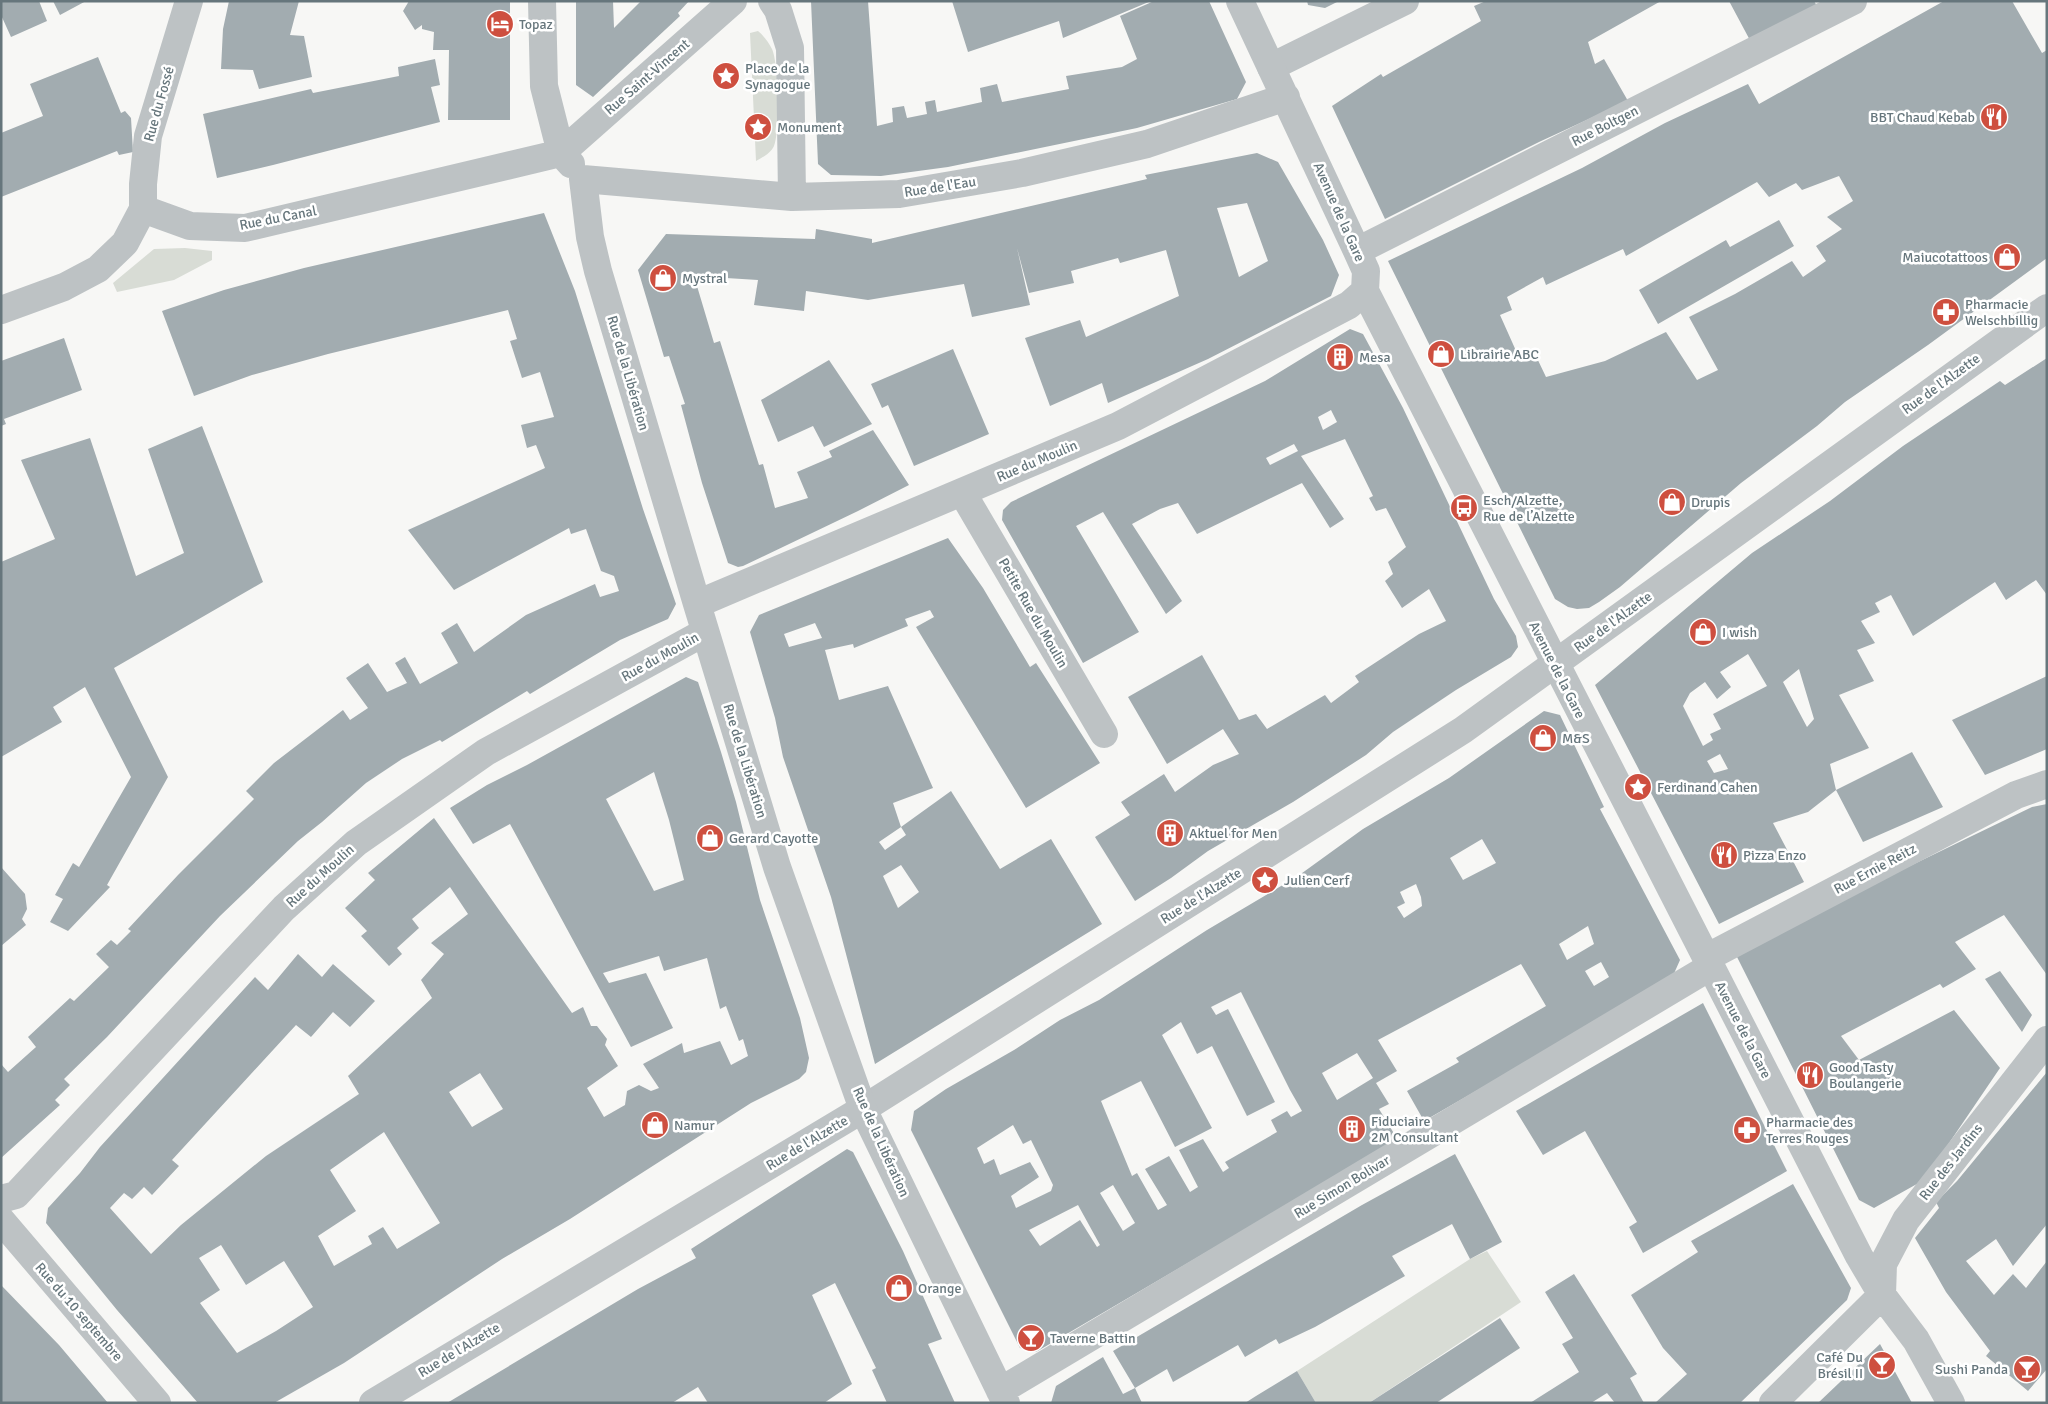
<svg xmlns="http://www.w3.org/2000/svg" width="2048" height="1404" font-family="Signika,sans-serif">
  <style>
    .green { fill: #d8dcd5 }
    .building { fill: #a2acb0; fill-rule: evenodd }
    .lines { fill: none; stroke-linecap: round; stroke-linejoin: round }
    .pedestrian { stroke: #bdc2c4; stroke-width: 28 }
    .minor { stroke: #bdc2c4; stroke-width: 28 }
    .labels { text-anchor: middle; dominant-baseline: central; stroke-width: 5; stroke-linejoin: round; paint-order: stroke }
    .poi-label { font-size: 14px; fill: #66767c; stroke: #fff; text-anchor: start }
    .street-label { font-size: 14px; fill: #66767c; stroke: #fff }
  </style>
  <rect width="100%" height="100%" fill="#f7f7f5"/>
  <path class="green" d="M758,31c6,5 11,12 14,18 7,16 8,82 2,97 -3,7 -11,11 -18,15l-6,-128z
    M185,248l27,3v9l-38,20 -57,12 -4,-9 41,-34z
    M1487,1251l34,51 -152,101h-53l-19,-32 173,-112z"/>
  <path class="building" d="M1,1h38l8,20 -36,16 -10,-22z
    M53,1h33l-26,14z
    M229,1h70l-9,34 14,1 8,41 -53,12 -6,-19 -32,-1 2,-40z
    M409,1h101v119h-62l1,-70h-16l1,-18 -12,-3v-4l-7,5 -12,-19z
    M576,1h37l1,27 27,-27h48l-11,12 2,3 -87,81 -17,-12z
    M811,1h57l9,125 16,-4 -1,-14 12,-2 3,12 20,-4 -2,-12 10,-2 2,12 45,-10 -2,-14 17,-4 5,18 67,-13 -3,-13 56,-9 15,-8 -17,-43 34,-15h55l37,81 -9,17 -100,29 -189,39 -67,9 -50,-1 -13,-11z
    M952,1h199l-88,37 -4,-17 -91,31z
    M1307,1h32l-14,7 -17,-3z
    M1486,1h175l-73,41 7,22 9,-5 24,42 -89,41 -154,77 -53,-113 49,-32 2,3 98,-56 -7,-15z
    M1729,1h85l3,5 -65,38z
    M1944,1h68l30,52 5,-3v208l-119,87 -83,57 -28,24 -76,57 -121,104 -21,15 -10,6 -12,1 -9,-2 -13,-8 -167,-338 194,-93 83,-45 83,-39 11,20zM1839,176l14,25 -26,16 15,12 -26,17 10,15 -23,16 -11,-16 -57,33 -46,23 29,53 -21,10 -31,-48 -61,29 -59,16 -11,-23 -14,8 -21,-47 12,-5 -5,-13 36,-20 3,8 77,-36 3,7 131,-74 12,15 27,-14 6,7z
    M98,57l23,56 4,-2 6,7 2,34 -14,3 -2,-4 -116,46v-64l42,-17 -13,-32z
    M435,59l5,26 -9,2 9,35 -167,43 -56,13 -14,-64 108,-25 2,4 86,-17 -1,-9z
    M1257,153l21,9 45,78 16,35 -8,21 -123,63 -100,44 -6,-20 -52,23 -25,-68 55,-18 6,17 93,-41 -13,-46 -46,13 -2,-5 -47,13 3,12 -45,10 -12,-45 13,57 -58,12 -8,-33 -96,16 -62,-9 -2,20 -50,-6 4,-25 -64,-4 20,67 6,-2 39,124 4,-1 12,44 33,-10 -11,-26 35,-15 -3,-6 44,-21 36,55 -51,26 -115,55 -5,1 -10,-4 -26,-80 -21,-78 4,-1 -16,-48 -5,1 -26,-87 28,-36 149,5 1,-10 56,10v4l275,-64 -2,-4zM1247,203l21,58 -29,16 -22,-69z
    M544,213l31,78 68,218 33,95 -8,15 -48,21 -90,54 -3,-3 -85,51 -2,-2 -38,19 -36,24 -44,39 -24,19 -78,75 -113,121 -43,42 6,6 -15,15 5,5 -59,53v-94l7,8 28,-25 -8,-10 42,-39 4,3 35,-34 -13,-13 15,-14 6,5 14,-14 -3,-2 50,-54 76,-76 -8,-8 28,-28 69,-53 7,10 18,-12 -22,-30 22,-15 19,29 20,-9 -12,-20 10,-6 15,27 38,-21 -17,-30 16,-10 17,29 52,-37 69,-31 5,13 19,-6 -5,-15 -13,-5 -15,-42 -15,5 -2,-6 -115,62 -46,-60 137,-62 -9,-23 -9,3 -6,-23 33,-8 -14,-45 -18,6 -12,-37 7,-2 -9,-29 -180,44 -76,21 -58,21 -32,-85 62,-21 80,-22z
    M1779,220l15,26 -136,78 -19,-34 87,-50 4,7z
    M1350,329l13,5 40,74 91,191 22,37 2,11 -7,10 -55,33 -63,42 -27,23 -73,47 -85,49 -37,27 -36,23 -40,-64 35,-22 -9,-13 43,-28 11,18 38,-27 26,-11 -16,-25 -56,35 -39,-67 74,-42 37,65 17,-6 11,15 58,-34 6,8 28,-21 -4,-6 64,-42 27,-13 -17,-32 -27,19 -17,-27 8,-7 -5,-12 18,-15 -20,-39 -10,3 -7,-13 4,-2 -28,-57 -44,17 43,63 -14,9 -28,-45 -105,51 -19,-31 -18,6 -28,15 50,77 -16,13 -63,-102 -27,14 63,106 -56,31 -81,-143 1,-10 8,-8 254,-121zM1331,410l6,12 -14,8 -5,-13zM1294,444l4,7 -28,14 -4,-7z
    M64,338l18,52 -78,29 2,5 -5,2v-65z
    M953,349l36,85 -75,32 -26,-61 -6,3 -11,-24z
    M2047,358v237l-11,-15 -30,20 -11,-18 -82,54 -22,-41 -16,8 5,9 -19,9 14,22 -18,7 17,31 -35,14 30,53 -39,16 6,26 -28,22 -35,11 31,59 -85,42 -124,-239 157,-132 78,-52 73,-55 97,-65 5,4zM1748,654l19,32 -54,28 8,15 -11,5 3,6 -10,6 -20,-40 7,-13 15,-11 12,17 14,-12 -11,-15zM1799,669l15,50 -7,8 -24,-45zM1720,754l8,15 -14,4 -7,-12z
    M829,360l43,64 -48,23 -11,-21 -35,16 -17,-42z
    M202,426l61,156 -149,86 54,109 -61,108 3,2 -42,44 -18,-9 13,-23 -8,-4 18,-32 6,4 52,-90 -46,-90 -32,20 9,15 -61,35v-195l54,-23 -34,-79 69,-22 46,138 48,-23 -36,-104z
    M948,538l35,50 47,79 6,-4 64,100 -74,45 -110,-181 18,-10 -4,-7 -25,9 3,7 -54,22 -1,-4 -28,6 14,50 49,-14 45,102 -40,15 8,24 -22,15 6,8 21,-15 -5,-8 50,-36 49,78 51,-30 51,85 -227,140 -44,-167 -48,-140 -8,-39 -25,-86 9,-17zM815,623l7,15 -33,9 -5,-13zM901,865l18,27 -21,16 -15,-32z
    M2047,676v73l-62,26 -33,-55z
    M686,677l12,5 23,70 15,50 24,98 40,118 9,40 -3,14 -7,7 -48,24 -181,116 -68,40 -158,104 -70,40h-76l-81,-93 -71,-87 2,-15 32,-35 20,-26 155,-170 13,13 30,-36 24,23 11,-13 42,37 -25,26 -17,-15 -22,25 -15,-12 -124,135 7,6 -27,29 -8,-8 -12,12 -8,-6 -14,15 41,46 30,-29 85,-69 93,-62 -11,-18 84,-78 -11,-18 23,-26 -13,-11 37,-29 -18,-27 -38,32 7,9 -22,20 5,6 -13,12 -28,-30 6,-5 -22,-23 30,-28 -7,-7 66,-55 138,195 11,-6 8,19h6l10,13 -2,6 13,21 -31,22 17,29 21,-12 2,-14 12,-6 12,6 8,-3 -16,-24 39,-21 2,10 36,-12 11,24 17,-9 -5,-17 -4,2 -13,-35 -6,3 -13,-51 -43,13 -5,-15 -56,17 6,10 37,-10 27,55 -42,19 -121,-223 -37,20 -23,-36 37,-23 40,-20zM654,772l15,48 15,60 -30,11 -48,-92zM480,1073l23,36 -31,18 -23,-35zM384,1132l56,91 -43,26 -14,-22 -15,9 4,8 -38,22 -16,-30 38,-25 -26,-41zM221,1245l25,40 38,-24 29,46 -37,24 -39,22 -37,-50 20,-13 -21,-32z
    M1544,711l16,4 44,92 -4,2 80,151 -8,18 -248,143 -17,-30 52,-29 -3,-4 90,-52 -25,-42 -143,76 19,31 -21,12 13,21 -10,5 19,31 -362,212 -16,-4 -109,-218 3,-19 32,-22 68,-39 46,-30 39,-20 108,-70 91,-54 65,-47 86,-51zM1482,839l14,24 -33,17 -13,-22zM1416,884l5,13 1,9 -18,12 -7,-11 8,-4 -5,-11zM1588,926l6,18 -27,16 -8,-16zM1601,962l8,15 -15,9 -9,-15zM1241,992l49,98 12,21 -11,6 -4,-6 -16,9 6,12 -52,30 4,6 -6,4 -20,-33 -24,11 19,37 -8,5 -21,-36 -24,13 22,36 -9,5 -21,-37 -5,3 -31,-75 40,-20 34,66 37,-19 -50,-93 19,-13 16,32 15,-8 35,70 28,-14 -47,-93 -12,6 -5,-8zM1357,1053l16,25 -36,22 -15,-27zM1013,1125l10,19 8,-4 22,45 -2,6 -35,17 -5,-12 28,-19 -9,-15 -30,13 -6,-16 -10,5 -7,-16zM1113,1185l22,38 -12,8 -23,-38zM1078,1205l22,40 -3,2 -17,-27 -40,26 -11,-16z
    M1912,752l31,55 -80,35 -27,-52z
    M2047,804v171l-43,-60 -49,27 21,27 -33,19 -3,-4 -99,52 18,24 95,-50 46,58 -76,112 -50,28 -15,-8 -124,-247 67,-35 230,-111z
    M1,867l24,27 2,15 -5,10 4,6 -25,21z
    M2000,971l32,44 -10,17 -37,-53z
    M1703,1003l84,168 -144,82 -14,-26 8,-5 -52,-91 -42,24 -27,-44z
    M2047,1072v152l-34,42 -17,-27 -30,22 28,34 19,-21 13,14 21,-27v108l-19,22 -42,-35 4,-5 -44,-59 -31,-54 24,-30 -3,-6 21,-21z
    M847,1149l6,3 50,99 39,88 -14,5 27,59h-68l-15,-33 4,-2 -41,-85 -23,12 40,89 -28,19h-116l-10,-16 -26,16h-225l191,-114 58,-31 -5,-9z
    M1455,1154l47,88 -32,17 -18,-35 -60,32 13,20 -90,51 -36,17 -3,-5 -31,18 -7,-12 -65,37 -6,-13 -32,19 -22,-37 249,-146z
    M1793,1184l58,104 -4,12 -107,103h-85l32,-29 -24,-26 -32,-53 67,-43 -7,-11z
    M1574,1274l63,100 -7,4 14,25h-29l-8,-10 -16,10h-61l49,-31 -17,-28 11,-6 -28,-46z
    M1,1285l58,60 49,58h-107z
    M1500,1318l20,30 -84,55h-67z
    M1880,1344l32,59h-94z
    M1103,1357l20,37 12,-6 7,15h-91l5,-17z
    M1297,1371l19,32h-71l11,-7z"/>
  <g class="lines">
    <path class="pedestrian" d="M1271,67l134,-66
      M373,1403l490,-294 600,-379 584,-422"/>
    <path class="minor" d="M542,1l2,85 17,67 10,11
      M772,1l6,9 12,38 2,149
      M1240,1l117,250 9,20 -1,20 494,965 23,39 34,45 35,63
      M583,179l7,58 8,34 99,333 80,263 86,242 143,294
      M583,179l209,18 107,-3 123,-21 125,-29 139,-47
      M143,209l47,17 55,2 316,-75 172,-152
      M1357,251l496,-250
      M1,310l63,-23 34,-18 27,-26 18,-34v-25l5,-48 41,-135
      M962,492l142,242
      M697,604l421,-178 231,-121 16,-14
      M1706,958l310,-163 31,-11
      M1,1199l15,-4 268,-287 72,-65 130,-91 219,-120
      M1,1220l156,183
      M1882,1295l1,-31 23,-44 141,-180
      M1000,1391l710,-424
      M1773,1403l109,-108"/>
  </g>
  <defs>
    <g id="hotel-disc" transform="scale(1.4375)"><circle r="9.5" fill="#ce4f3f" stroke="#fff"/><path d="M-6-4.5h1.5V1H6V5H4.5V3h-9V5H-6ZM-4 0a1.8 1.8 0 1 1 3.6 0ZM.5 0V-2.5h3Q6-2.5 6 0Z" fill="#fff"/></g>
    <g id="sight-disc" transform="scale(1.4375)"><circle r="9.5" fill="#ce4f3f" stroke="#fff"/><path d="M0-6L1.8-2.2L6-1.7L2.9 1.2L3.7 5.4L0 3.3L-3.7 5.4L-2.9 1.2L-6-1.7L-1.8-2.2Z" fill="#fff"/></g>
    <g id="restaurant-disc" transform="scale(1.4375)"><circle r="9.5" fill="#ce4f3f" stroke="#fff"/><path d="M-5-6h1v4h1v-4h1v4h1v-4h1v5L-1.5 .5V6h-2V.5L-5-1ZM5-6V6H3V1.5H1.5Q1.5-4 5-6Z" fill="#fff"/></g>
    <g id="shop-disc" transform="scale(1.4375)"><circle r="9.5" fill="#ce4f3f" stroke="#fff"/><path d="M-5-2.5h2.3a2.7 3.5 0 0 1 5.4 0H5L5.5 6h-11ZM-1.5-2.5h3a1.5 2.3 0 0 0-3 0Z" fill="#fff"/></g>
    <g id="pharmacy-disc" transform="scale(1.4375)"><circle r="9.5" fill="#ce4f3f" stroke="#fff"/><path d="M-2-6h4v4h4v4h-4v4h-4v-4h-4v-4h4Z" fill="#fff"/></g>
    <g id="building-disc" transform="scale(1.4375)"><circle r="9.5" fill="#ce4f3f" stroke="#fff"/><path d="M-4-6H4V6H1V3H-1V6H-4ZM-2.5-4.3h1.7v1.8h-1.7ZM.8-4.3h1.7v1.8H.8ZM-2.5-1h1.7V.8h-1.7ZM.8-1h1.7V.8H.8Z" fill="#fff"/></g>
    <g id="bus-disc" transform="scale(1.4375)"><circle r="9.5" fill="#ce4f3f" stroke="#fff"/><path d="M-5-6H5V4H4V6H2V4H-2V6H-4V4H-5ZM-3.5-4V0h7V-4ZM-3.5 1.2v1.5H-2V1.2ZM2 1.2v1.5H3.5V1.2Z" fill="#fff"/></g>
    <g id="bar-disc" transform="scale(1.4375)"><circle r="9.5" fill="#ce4f3f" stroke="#fff"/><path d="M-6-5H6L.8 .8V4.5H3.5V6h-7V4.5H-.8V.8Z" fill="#fff"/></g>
  </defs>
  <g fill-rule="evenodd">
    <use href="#hotel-disc" x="500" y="24"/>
    <use href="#sight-disc" x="726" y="76"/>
    <use href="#restaurant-disc" x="1994" y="117"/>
    <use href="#sight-disc" x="758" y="127"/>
    <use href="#shop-disc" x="2007" y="257"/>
    <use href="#shop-disc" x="663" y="278"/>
    <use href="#pharmacy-disc" x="1946" y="312"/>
    <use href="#shop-disc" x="1441" y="354"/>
    <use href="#building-disc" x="1340" y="357"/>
    <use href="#shop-disc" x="1672" y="502"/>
    <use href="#bus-disc" x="1464" y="508"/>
    <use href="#shop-disc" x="1703" y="632"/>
    <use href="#shop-disc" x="1543" y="738"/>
    <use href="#sight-disc" x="1638" y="787"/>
    <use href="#building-disc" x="1170" y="833"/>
    <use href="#shop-disc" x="710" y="838"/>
    <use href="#restaurant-disc" x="1724" y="855"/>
    <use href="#sight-disc" x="1265" y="880"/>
    <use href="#restaurant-disc" x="1810" y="1075"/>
    <use href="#shop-disc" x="655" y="1125"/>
    <use href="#building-disc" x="1352" y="1129"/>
    <use href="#pharmacy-disc" x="1747" y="1130"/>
    <use href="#shop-disc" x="899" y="1288"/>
    <use href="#bar-disc" x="1031" y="1338"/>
    <use href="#bar-disc" x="1882" y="1365"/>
    <use href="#bar-disc" x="2027" y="1369"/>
  </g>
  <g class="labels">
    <g class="poi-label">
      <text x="519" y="24">Topaz</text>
      <text x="745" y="68">Place de la<tspan x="745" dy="16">Synagogue</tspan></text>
      <text x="1975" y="117" text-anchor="end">BBT Chaud Kebab</text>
      <text x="777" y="127">Monument</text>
      <text x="1988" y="257" text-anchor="end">Maiucotattoos</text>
      <text x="682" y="278">Mystral</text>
      <text x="1965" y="304">Pharmacie<tspan x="1965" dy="16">Welschbillig</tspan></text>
      <text x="1460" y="354">Librairie ABC</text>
      <text x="1359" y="357">Mesa</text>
      <text x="1483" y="500">Esch/Alzette,<tspan x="1483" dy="16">Rue de l’Alzette</tspan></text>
      <text x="1691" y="502">Drupis</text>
      <text x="1722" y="632">I wish</text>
      <text x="1562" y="738">M&amp;S</text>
      <text x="1657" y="787">Ferdinand Cahen</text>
      <text x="1189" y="833">Aktuel for Men</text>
      <text x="729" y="838">Gerard Cayotte</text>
      <text x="1743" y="855">Pizza Enzo</text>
      <text x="1284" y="880">Julien Cerf</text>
      <text x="1829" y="1067">Good Tasty<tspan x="1829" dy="16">Boulangerie</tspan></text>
      <text x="1371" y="1121">Fiduciaire<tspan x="1371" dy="16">2M Consultant</tspan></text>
      <text x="1766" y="1122">Pharmacie des<tspan x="1766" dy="16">Terres Rouges</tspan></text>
      <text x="674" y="1125">Namur</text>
      <text x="918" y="1288">Orange</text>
      <text x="1050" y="1338">Taverne Battin</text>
      <text x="1863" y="1357" text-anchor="end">Café Du<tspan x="1863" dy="16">Brésil II</tspan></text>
      <text x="2008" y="1369" text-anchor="end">Sushi Panda</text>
    </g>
    <g class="street-label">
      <text transform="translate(647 77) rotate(-41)">Rue Saint-Vincent</text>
      <text transform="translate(159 104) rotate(-74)">Rue du Fossé</text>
      <text transform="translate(1605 126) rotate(-27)">Rue Boltgen</text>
      <text transform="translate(940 187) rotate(-9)">Rue de l'Eau</text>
      <text transform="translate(1339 212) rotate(66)">Avenue de la Gare</text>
      <text transform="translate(278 218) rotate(-11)">Rue du Canal</text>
      <text transform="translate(628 373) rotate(74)">Rue de la Libération</text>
      <text transform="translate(1941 384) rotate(-36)">Rue de l'Alzette</text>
      <text transform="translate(1037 461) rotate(-23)">Rue du Moulin</text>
      <text transform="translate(1033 613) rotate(60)">Petite Rue du Moulin</text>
      <text transform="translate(1613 622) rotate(-36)">Rue de l'Alzette</text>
      <text transform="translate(660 657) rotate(-29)">Rue du Moulin</text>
      <text transform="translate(1557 670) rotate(63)">Avenue de la Gare</text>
      <text transform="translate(745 761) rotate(73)">Rue de la Libération</text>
      <text transform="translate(1875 869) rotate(-28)">Rue Ernie Reitz</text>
      <text transform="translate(320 876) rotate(-42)">Rue du Moulin</text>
      <text transform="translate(1201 896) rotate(-32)">Rue de l'Alzette</text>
      <text transform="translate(1743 1030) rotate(63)">Avenue de la Gare</text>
      <text transform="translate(881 1142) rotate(66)">Rue de la Libération</text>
      <text transform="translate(807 1143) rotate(-31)">Rue de l'Alzette</text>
      <text transform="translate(1951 1162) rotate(-52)">Rue des Jardins</text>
      <text transform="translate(1342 1187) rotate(-31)">Rue Simon Bolivar</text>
      <text transform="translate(79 1312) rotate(49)">Rue du 10 septembre</text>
      <text transform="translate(459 1350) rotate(-31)">Rue de l'Alzette</text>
    </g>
  </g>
  <rect width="2048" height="1404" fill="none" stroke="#66767c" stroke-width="5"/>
</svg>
